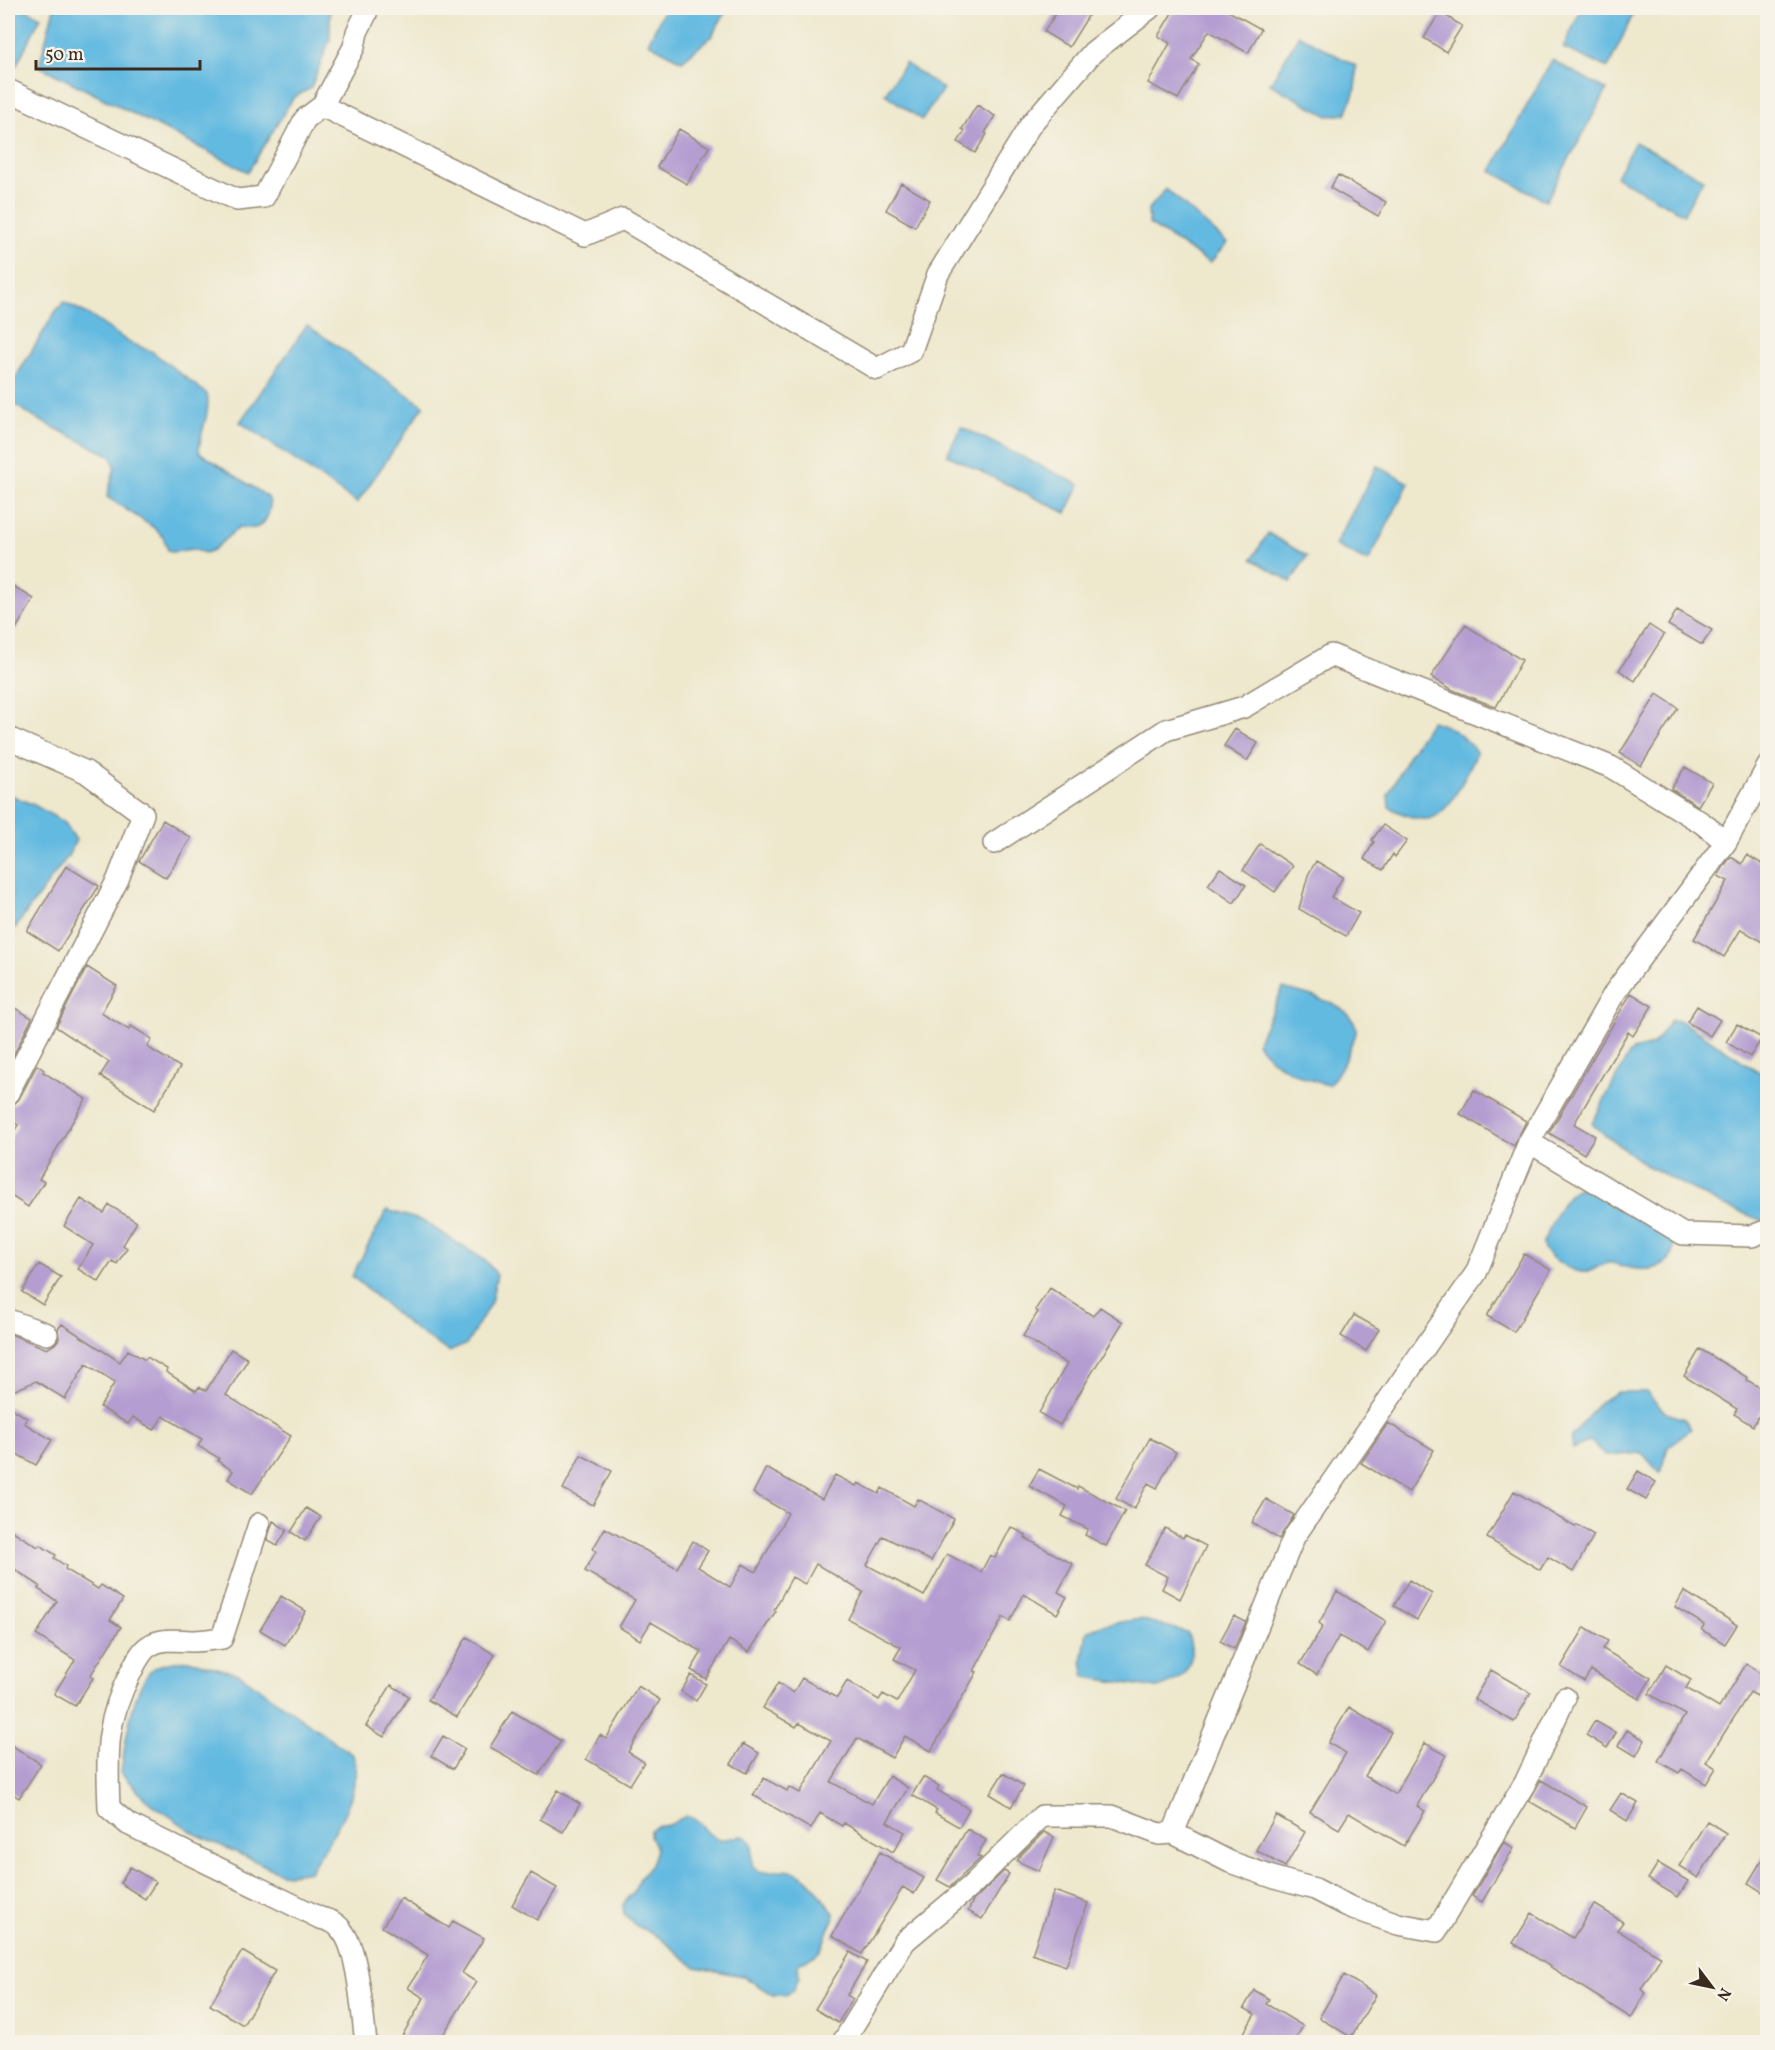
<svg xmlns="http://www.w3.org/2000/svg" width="1775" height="2050" font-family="Vollkorn,serif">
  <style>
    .water { fill: #64bae1; stroke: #507280; stroke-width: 1.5 }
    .building { fill: #b49dd1 }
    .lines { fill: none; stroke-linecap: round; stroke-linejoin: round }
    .minor-casing { stroke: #948976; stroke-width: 24 }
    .minor { stroke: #fff; stroke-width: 21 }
  </style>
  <rect width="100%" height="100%" fill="#f7f3e8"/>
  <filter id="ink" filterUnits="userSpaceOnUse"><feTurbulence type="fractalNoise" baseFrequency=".0167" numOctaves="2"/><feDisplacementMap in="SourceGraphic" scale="12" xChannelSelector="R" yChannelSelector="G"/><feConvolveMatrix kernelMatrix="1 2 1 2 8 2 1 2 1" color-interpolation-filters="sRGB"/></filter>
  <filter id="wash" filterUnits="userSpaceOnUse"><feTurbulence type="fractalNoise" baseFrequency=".008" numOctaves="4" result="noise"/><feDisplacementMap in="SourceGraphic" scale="24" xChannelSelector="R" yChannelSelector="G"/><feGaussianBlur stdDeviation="1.35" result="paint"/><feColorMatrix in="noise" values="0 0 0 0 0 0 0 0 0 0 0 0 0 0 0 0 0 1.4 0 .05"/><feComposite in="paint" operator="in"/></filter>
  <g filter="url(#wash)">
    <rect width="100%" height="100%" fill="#eee8cd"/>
    <path class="water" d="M8,8h15l18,9 -25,49 -8,-5z
      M54,8h276v31l-19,49 -18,10 -45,74 -209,-106z
      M665,8h63l-17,29 -29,24 -34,-18z
      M1582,8h54l-28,60 -45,-20z
      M1299,35l57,31v22l-10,26 -18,2 -58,-32z
      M1552,60l55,30 -61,111 -55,-30z
      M905,63l38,26 -21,31 -37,-26z
      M1635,142l68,37 -19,35 -68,-37z
      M1166,189l61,54 -17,20 -61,-39 -1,-14z
      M64,302l23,12 43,29 21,8 56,43c4,20 -8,39 -8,58l69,45c5,10 -1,28 -13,31 -5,1 -11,-1 -16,-1l-26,23 -8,3 -13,-4 -20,3 -4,-2 -5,-13 -10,-10 -46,-30 8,-31 -4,-10 -76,-38 -25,-17 -2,-4v-7l48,-79z
      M307,325l117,81 -67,97 -117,-81z
      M961,427l119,58 -14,28 -119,-58z
      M1377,466l32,17 -41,79 -33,-17z
      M1268,533l39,23 -16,26 -39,-23z
      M1431,721c23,6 31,14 46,32 -10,18 -28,67 -52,66 -13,0 -25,-6 -36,-12l-1,-12 21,-40z
      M8,794l26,11 31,18 11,17 -8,16 -56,76 -4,2z
      M1283,988c20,6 72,15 73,43 0,4 -3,10 -5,13 -5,16 -12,29 -22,41 -27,-6 -57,-19 -72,-42z
      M1671,1020l10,1 86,56v144l-2,1 -47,-19 -74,-39 -49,-37 -3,-4 37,-69 4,-4 20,-5z
      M1578,1188c31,4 67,32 94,48 3,8 2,15 -2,22 -11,15 -33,12 -48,8 -4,-1 -9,-4 -14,-3 -7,1 -14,7 -21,9 -14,2 -41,-15 -45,-28 10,-19 17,-45 36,-56z
      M387,1210l36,11 63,40 11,14 -6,27 -24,42 -18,8 -39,-26 -58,-50z
      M1618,1392h28l20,21 19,6 6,10 -23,18 -8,26 -18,-20 -36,3 -16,-15 -17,8 -2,-12 30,-36z
      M1140,1619l47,13c11,30 0,48 -30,56l-72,-11 -3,-16 5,-29 15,-7z
      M188,1660l51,14 114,81c12,38 -24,85 -43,116l-20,3 -9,-1 -85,-39 -50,-34 -25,-27c3,-24 12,-88 31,-103 9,-8 25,-8 36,-10z
      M687,1816c3,1 9,3 12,6 5,6 11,16 21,17 10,2 22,-9 30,2 7,8 -4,23 7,29 9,5 18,0 27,0 28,2 33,24 50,43 1,8 -4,10 -6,17 -7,22 -7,25 -30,33l1,14 -6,14 -7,4h-13l-30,-19 -48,-9 -35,-29 -25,-13 -11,-11 -1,-9 5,-8 5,-3 7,-16 11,-13 5,-16 -6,-13v-6c6,-5 11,-3 19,-5 6,-3 11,-7 18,-9z"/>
    <g id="blocks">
      <path class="building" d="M1059,8h34l-24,39 -25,-15z
        M1175,8h48l38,21 -13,24 -39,-22 -18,28 8,5 -21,35 -30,-16 22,-40 -12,-7z
        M1440,12l22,14 -16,26 -22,-14z
        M977,105l18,11 -10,17 2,1 -12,19 -17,-11 7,-11 -3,-2z
        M679,129l30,18 -22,37 -30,-17z
        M1338,175l48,27 -8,14 -48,-28z
        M901,183l29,17 -15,27 -29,-17z
        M8,583l26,16 -26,43z
        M1677,610l35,20 -10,15 -34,-20z
        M1465,625l57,35 -26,47 -43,-17 -22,-13z
        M1649,625l15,10 -29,46 -16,-11z
        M1657,694l21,14 -37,58 -21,-13z
        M1235,729l23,14 -11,18 -23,-15z
        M1685,767l27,16 -14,23 -27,-17z
        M163,820l28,18 -25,40 -27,-17z
        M1383,825l24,16 -12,16 -2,-3 -10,16 -19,-11 10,-17 -2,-2z
        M1260,844l33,22 -18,26 -32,-22z
        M1747,855l20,12v78l-26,-16 -17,28 -30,-18 34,-58 -10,-5 6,-10 7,-9 11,7z
        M1316,861l27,16 -12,20 28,16 -13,23 -47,-27 9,-34z
        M66,866l33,20 -41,65 -31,-20z
        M1220,868l26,17 -12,18 -26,-18z
        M87,967l30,19 -16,27 28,17 2,-4 21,13 -5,8 33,20 -26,43 -54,-34 9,-14 -53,-35z
        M1631,993l21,13 -19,30 -5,-4 -54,92 21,12 -11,18 -35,-21z
        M8,1004l24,14 -24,48z
        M1697,1006l23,14 -10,16 -23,-14z
        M1737,1024l25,14 -12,19 -24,-15z
        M37,1065l7,5 -1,2 43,27 -47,80 5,3 -16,25 -20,-13v-52l10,-17 -10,-7v-12l6,-2 5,-5z
        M1474,1090l52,31 -12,25 -54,-32z
        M81,1199l23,14 5,-8 28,17 -14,23 4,3 -10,16 -5,-3 -13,21 -21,-13 15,-24 -29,-19z
        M1524,1254l27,16 -37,62 -27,-16z
        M39,1264l22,13 -18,28 -21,-13z
        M1050,1288l43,28 7,-9 23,15 -63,103 -21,-12 28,-49 -44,-28 15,-24 -3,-2z
        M1354,1315l25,14 -13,22 -25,-15z
        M62,1324l58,38 8,-12 17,10 2,-3 20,12 -1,3 30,19 3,-4 7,4 25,-42 17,10 -22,36 65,41 -39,58 -24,-15 5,-8 -15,-10 1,-3 -21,-12 4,-7 -39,-23 -9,14 -21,-13 -5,7 -28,-17 15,-25 -29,-18 -21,35 -29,-18 -28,12v-60l39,16 8,-5 4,-5 -1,-10z
        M1700,1349l35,21 13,8 -1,2 20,12v9l-14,25 -19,-12 3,-5 -53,-33z
        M8,1406l19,12 -3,5 28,17 -16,25 -28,-16z
        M1388,1423l46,27 -25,42 -48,-29z
        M1150,1438l26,14 -19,36 -9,-5 -14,26 -18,-10z
        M581,1455l31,16 -19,34 -30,-16z
        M766,1468l56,31 13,-24 21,11 2,-3 21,11 3,-6 32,18 4,-7 36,20 -23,42 -48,-25 -16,29 57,31 23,-42 34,18 9,-17 5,3 16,-31 15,8 -1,3 48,26 -15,28 9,5 -10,17 -33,-20 -14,27 -7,-4 -29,54 3,1 -46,79 -26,-15 -13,22 -35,-20 -26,44 41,22 17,-28 19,12 -21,34 18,10 -12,20 -49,-29 -2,3 -22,-13 -9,16 -58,-34 11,-17 23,13 2,-4 11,6 31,-52 -32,-18 -3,4 -33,-19 15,-25 15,10 9,-15 35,20 10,-17 32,19 4,-6 14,8 18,-32 -21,-11 7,-12 -53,-28 15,-27 -47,-28 -11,20 -13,-7 -18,33 2,1 -27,41 -20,-12 -23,39 -15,-9 11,-18 -51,-30 -11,18 -21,-13 16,-27 -50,-29 11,-20 -3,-2 12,-21 72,40 16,-27 15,10 -10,16 32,20 13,-23 13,8 32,-59 -35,-20z
        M1039,1469l38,20 1,-3 47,25 -19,35 -21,-11 3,-6 -26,-13 5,-10 -38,-20z
        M1638,1471l18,11 -10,18 -19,-11z
        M1514,1491l61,36 2,-2 17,10 -21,37 -25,-15 -8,13 -53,-32z
        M1266,1499l28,16 -15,24 -27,-16z
        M306,1508l15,9 -16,24 -14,-9z
        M273,1521l14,9 -10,16 -10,-6z
        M8,1528l30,19 2,-2 16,10 -2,3 12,8 -1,3 33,20 3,-4 22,14 -13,21 11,7 -31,49 3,2 -18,28 -21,-12 21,-34 -39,-25 21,-34 -19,-12 2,-3 -32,-21z
        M1165,1528l18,10 2,-3 21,11 -26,53 -18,-10 6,-12 -23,-12z
        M1409,1580l23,14 -15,26 -23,-14z
        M1337,1591l49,30 -18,31 -29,-16 -22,39 -17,-11 23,-38 -4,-3z
        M1684,1591l53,34 -12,19 -23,-14 3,-5 -30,-18z
        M281,1596l25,15 -21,34 -25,-15z
        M1234,1616l12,6 -12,27 -14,-8z
        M1585,1627l23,14 -5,8 48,29 -12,21 -48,-29 -7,11 -23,-14z
        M467,1637l28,18 -38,62 -29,-17z
        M1746,1664l21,14v2l-10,16 -7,-4 -44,70 10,6 -10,16 -24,-15 -3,4 -21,-12 27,-46 -36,-21 17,-29 25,15 -5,8 33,20z
        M1491,1670l40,23 -17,29 -40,-23z
        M691,1675l15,9 -10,17 -15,-10z
        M391,1685l18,11 -25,41 -18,-11z
        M638,1686l22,14 -32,52 16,10 -14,23 -44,-26 14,-24 6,4z
        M1349,1707l42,25 -26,44 30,18 30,-51 21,12 -29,51 8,5 -21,35 -55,-33 -10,16 -29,-17 36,-59 -18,-10z
        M512,1711l49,30 -22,34 -49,-28z
        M1595,1721l21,12 -9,15 -21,-13z
        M1627,1730l18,10 -9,16 -18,-11z
        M443,1736l22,13 -12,20 -22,-13z
        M8,1743l33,21 -22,34 -11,-7z
        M743,1744l16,9 -12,20 -16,-9z
        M1003,1773l21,13 -13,21 -21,-13z
        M923,1777l16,9 -2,4 32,19 -10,18 -24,-14 2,-3 -25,-15z
        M1541,1780l46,27 -12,21 -46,-27z
        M558,1790l22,14 -17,28 -23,-13z
        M1621,1793l17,10 -11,18 -17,-11z
        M1276,1815l29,17 -20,35 -29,-17z
        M1707,1821l19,12 -28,45 -19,-12z
        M967,1829l19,11 -9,16 4,2 -31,29 -13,-7z
        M1044,1832l10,5 -15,34 -22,-10 2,-4z
        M1504,1842l10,6 -32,54 -10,-6z
        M1767,1851v44l-19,-12z
        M880,1852l44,26 -10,16 -11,-7 -41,67 -30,-18z
        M1658,1863l30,18 -10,16 -30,-18z
        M130,1867l26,15 -11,17 -25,-16z
        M1004,1871l5,3 -27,45 -14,-8 5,-10z
        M531,1873l26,15 -20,32 -25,-15z
        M1054,1891l34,12 -22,63 -34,-12z
        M401,1898l48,30 4,-7 31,17 -22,35 14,9 -38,61h-40l26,-45 -16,-10 20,-33 -46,-28z
        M1594,1904l29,18 -6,8 44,27 -20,32 5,4 -15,25 -118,-75 19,-30 41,25z
        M242,1951l33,20 -32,54 -33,-20z
        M850,1952l17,10 -20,33 6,4 -15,24 -23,-14z
        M1344,1975l32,20 -25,42 -32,-19z
        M1254,1990l15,9 -3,5 37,22 -10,17h-55l17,-29 -11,-6z"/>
    </g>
  </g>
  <g filter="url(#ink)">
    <use href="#blocks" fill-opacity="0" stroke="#948976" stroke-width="1.5"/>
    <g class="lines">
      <g class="minor-casing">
        <path id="minor" d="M366,14l-9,18 -3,15 -32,59 263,129 38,-16 254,150 34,-18 27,-77 93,-150 62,-72 57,-44
          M8,90l229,110 27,-3 41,-78 17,-13
          M8,738l78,34 57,42 -25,65 -110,214
          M994,843l172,-113 78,-23 87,-52 280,112 91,56 24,19
          M1529,1142l154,92 69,2 16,-6
          M8,1320l39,14
          M259,1524l-37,114c-9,1 -18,3 -28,3 -15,0 -31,-4 -45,5 -8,5 -14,18 -18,26 -26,50 -24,81 -22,136l19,16 192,94c10,2 17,5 23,14 16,21 19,83 23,110
          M1173,1833l121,-296 182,-264 53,-131 86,-150 111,-150 42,-76
          M843,2042l62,-101 66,-55 71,-70h70l47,18 14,-1 57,29 48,17 37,10 35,18 48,17 38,7 89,-148 40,-85"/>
      </g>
      <use href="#minor" class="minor"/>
    </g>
  </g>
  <rect width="1775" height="2050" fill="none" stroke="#f7f3e8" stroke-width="30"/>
  <g transform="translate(1712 1987) rotate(122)" stroke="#f7f3e8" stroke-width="4.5" paint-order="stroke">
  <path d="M0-4.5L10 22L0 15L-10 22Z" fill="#3b2a1e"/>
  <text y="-9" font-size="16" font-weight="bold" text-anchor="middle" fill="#3b2a1e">N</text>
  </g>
  <path d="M36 60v9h164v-9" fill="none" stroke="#3b2a1e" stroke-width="3"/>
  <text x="45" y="60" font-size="18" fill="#3b2a1e" stroke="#f7f3e8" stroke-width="4.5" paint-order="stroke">50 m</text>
</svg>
